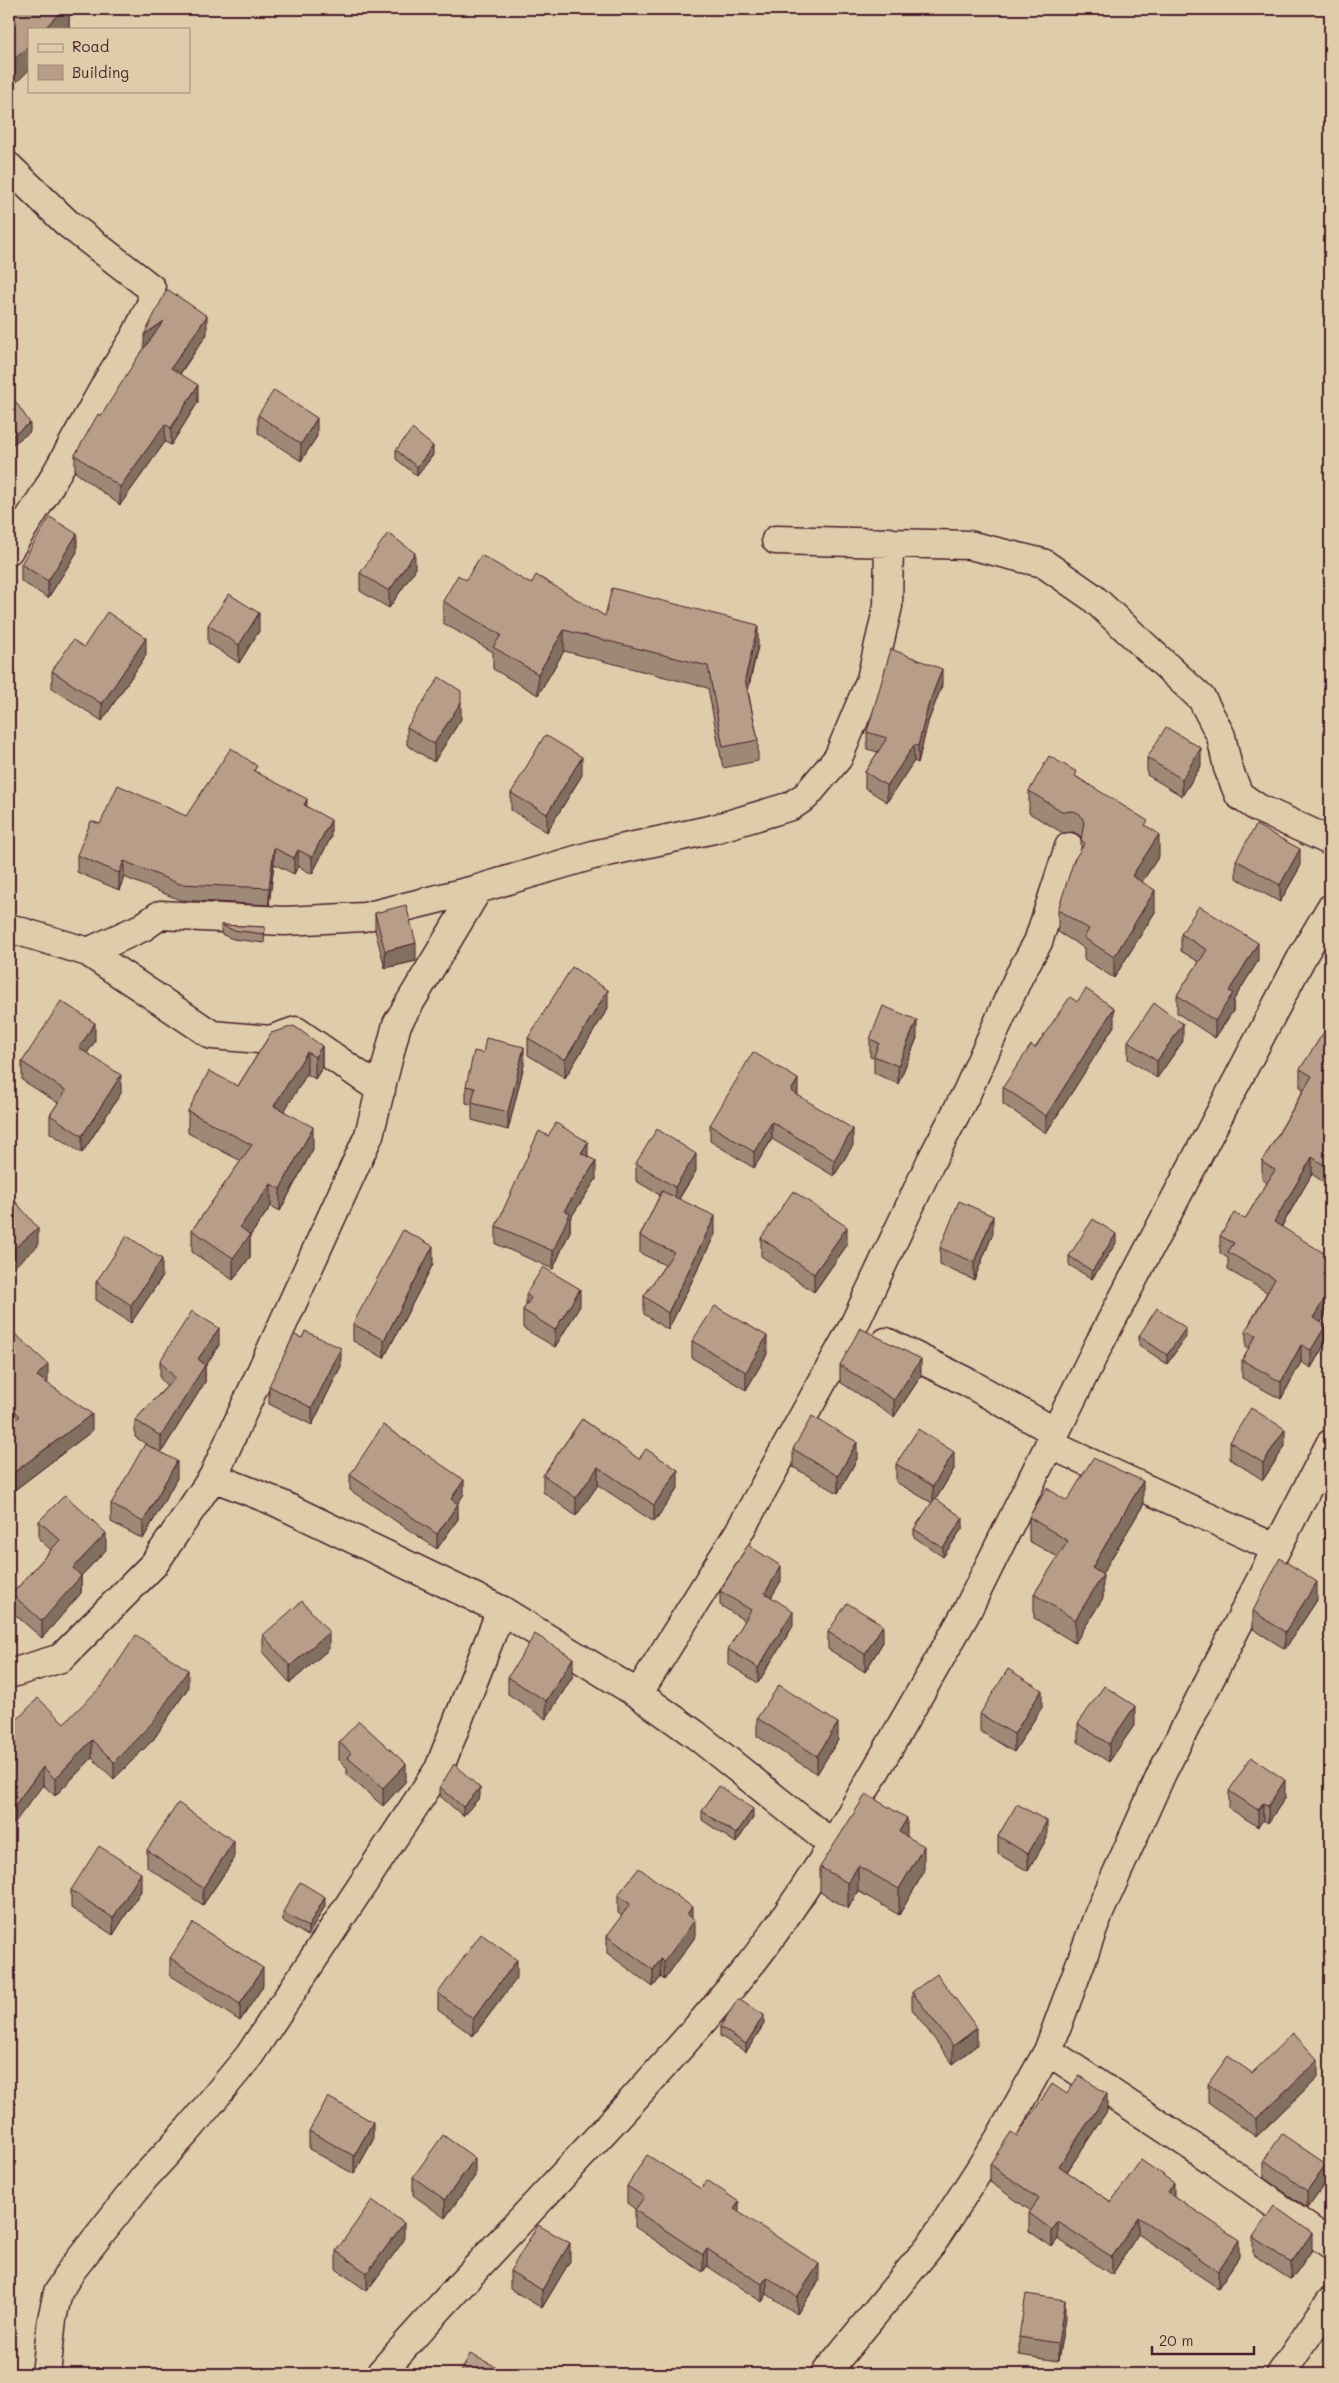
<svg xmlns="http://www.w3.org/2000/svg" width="1339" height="2383" font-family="Mali,sans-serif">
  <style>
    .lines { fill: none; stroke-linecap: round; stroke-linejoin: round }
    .minor-casing { stroke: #4a1f2b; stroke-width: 31 }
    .minor { stroke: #dfccaa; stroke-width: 28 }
    .wall { fill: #9e8876; stroke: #4a1f2b }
    .shaded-wall { fill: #816f60; stroke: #4a1f2b }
    .building { fill: #b89e89; stroke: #4a1f2b }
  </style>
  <rect width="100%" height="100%" fill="#dfccaa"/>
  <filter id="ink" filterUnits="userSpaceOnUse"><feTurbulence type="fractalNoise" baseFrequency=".02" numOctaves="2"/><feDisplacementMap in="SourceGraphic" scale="10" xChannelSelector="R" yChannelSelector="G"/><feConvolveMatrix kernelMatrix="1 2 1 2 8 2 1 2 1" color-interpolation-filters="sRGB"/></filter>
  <g filter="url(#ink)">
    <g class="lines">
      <g class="minor-casing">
        <path id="minor" d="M9,167l58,56 84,65 1,14 -17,35 -25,40 -64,115 -37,58
          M776,540l193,5 74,18 49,34 110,102 19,37 7,32 11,27 19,13 72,33
          M9,928l79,24 55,-25 17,-12 125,6 79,-4 114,-28 115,-34 121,-26 77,-23 15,-10 32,-38 33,-79 17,-73 1,-64
          M88,952l124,83 58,5 26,-9 85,59
          M886,1342l83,41 86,49
          M1049,1444l226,104
          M213,1477l61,24 227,109 137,84 101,-162 115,-207 77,-164 36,-69 52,-116 19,-34 31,-95
          M9,1674l52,-16 93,-94 59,-87 156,-342 28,-111 81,-135
          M833,1845l133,-232 131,-265 206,-393 27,-46
          M1048,2051l169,112 113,81
          M46,2374l6,-55 6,-27 12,-20 74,-94 44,-48 61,-74 190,-287 62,-159
          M380,2374c121,-138 253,-266 369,-408 31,-38 57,-81 84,-121l-137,-110 -58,-41
          M825,2374l108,-132 66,-103 49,-88 51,-138 63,-140 168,-329
          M1281,2374l49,-72"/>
      </g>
      <use href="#minor" class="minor"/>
    </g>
    <path class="wall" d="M9,9h60v19l-54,56 -6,-6z
      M207,334l-27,40 18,28 -27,43 -6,-3 -45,63 -45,-33v-17l26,-39z
      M258,415l59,21 -16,25 -43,-28z
      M396,450l37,5 -16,21 -21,-17z
      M77,552l-29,46 -27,-17v-17z
      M415,570l-26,38 -29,-17v-18z
      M466,580l65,4 74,32 153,30 -10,45 10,49v21l-35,7 -15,-80 -144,-37 -26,44 -45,-26v-17l-50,-29v-22z
      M208,625l51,6 -20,32 -31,-20z
      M84,647l62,8 -44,66 -50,-33v-17z
      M942,685l-14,37 -10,41 -4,-2 -27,41 -22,-14v-16l13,-20 -11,-3v-17z
      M461,719l-27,43 -27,-17v-18z
      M1147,758l54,8 -19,30 -35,-21z
      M257,772l50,35 24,30 -19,37 -14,-8 -4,8 -20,-10 -5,41 -89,-5 -56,-23 -5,13 -42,-18v-17l23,-31 86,-8z
      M582,775l-35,57 -36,-22v-17z
      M1077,777l71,50 11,29 -17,26 13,30 -41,66 -30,-19v-11l-26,-16v-22l23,-60v-12l-1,-2 -6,-4 -11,1 -34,-20v-22z
      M1236,860l64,7 -20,35 -44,-24z
      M375,913l41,48 -31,7 -10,-38z
      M221,925l44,2 -1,16 -31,-4 -12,-5z
      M1181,934l77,27 -25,40v10l-18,27 -38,-25v-18l22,-33 -18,-11z
      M608,1008l-43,70 -37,-23v-17z
      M1330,1025v162l-18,-13 -30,52 39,96 5,20 -15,26 -10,-6 -20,37 -39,-21v-18l7,-12 -3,-1v-17l21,-38 -39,-22v-12l-8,-5v-17l25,-17 22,-36 -5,-4v-17l42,-73 -4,-2v-18z
      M1114,1026l-68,107 -43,-29v-17l32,-39z
      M271,1033l51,13v22l-7,11 -8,-5 -23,37 29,38 -33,62 -9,-5 -21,30v21l-17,23 -41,-28v-22l49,-69 -53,-28v-22l50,-25z
      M917,1038l-19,46 -24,-11v-15l-4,-1v-18z
      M95,1041l-8,12 34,40 -39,60 -32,-20v-18l8,-12 -36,-23v-18z
      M1128,1041h55l-26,37 -29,-19z
      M524,1065l-16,65 -36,-10v-15l-6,-2v-17z
      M798,1095l55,50 -19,31 -62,-37 -18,29 -44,-27v-16z
      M548,1136l40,20 8,23 -26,40v12l-17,38 -57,-25v-18z
      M636,1163l60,8 -17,28 36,35 -47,96 -24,-16v-18l21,-31 -25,-12v-17l20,-41 -24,-14z
      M993,1233l-19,47 -34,-15v-17z
      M761,1238l86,7 -33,47 -53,-36z
      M1116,1243l-24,36 -23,-14v-9z
      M433,1264l-49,94 -31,-17v-17z
      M162,1277l-31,46 -35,-23v-18z
      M526,1294l54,12 -25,41 -32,-19v-18l3,-4z
      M1139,1336l47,1 -19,27 -28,-19z
      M9,1337l39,44 -1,2 45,48 -80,61 -3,-4v-63l1,-1 -1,-1z
      M692,1341l75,13 -21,36 -54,-32z
      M219,1345l-14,22v15l-44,71 16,25 -34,61 -32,-17v-18l38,-58 -14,-9v-17l32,-34 -7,-8v-17z
      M840,1365l81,11 -27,41 -54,-35z
      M341,1366l-29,59 -43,-21v-18z
      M582,1419l96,69 -24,34 -56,-37 -22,31 -33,-24v-17z
      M1230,1442l55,4 -22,34 -33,-21z
      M793,1449l64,10 -19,34 -45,-26z
      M896,1464l58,5 -18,30 27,28 -20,30 -29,-20v-8l18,-26 -36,-21z
      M350,1475l114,19 -7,10 1,15 -21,30 -87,-59z
      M1067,1501l76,4 -41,69 1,24 -28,45 -41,-25v-24l24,-37 -29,-16v-24z
      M39,1521l67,29 -25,26v17l-39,45 -30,-26v-18l39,-44 -12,-11z
      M781,1581l-10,16 22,29 -35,57 -30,-19v-15l17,-28 -25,-16v-14z
      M1317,1600l-32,49 -32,-20v-18z
      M828,1632l55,10 -18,30 -37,-23z
      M263,1635l66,14 -39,34 -27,-30z
      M573,1676l-27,43 -38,-25v-17z
      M188,1688l-35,52 -39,39 -22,-21 -37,38 -12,-11 -31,-51v-9l52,-2z
      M1042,1707l-28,45 -34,-21v-17z
      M757,1718l81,22 -21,34 -60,-38z
      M1078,1724h57l-26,38 -31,-20z
      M339,1742l67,39 -23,25 -36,-31v-7l-8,-8z
      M440,1787l40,10 -17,19 -23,-20z
      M1229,1791l56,7 -17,25 -5,-3 -5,7 -29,-19z
      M702,1811l51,7 -17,25 -34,-23z
      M907,1836l17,36 -25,43 -41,-24 -10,18 -28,-17v-25z
      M998,1836l49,2 -19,33 -30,-17z
      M147,1850l87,9 -31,46 -56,-38z
      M71,1890l70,1 -28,44 -42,-27z
      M618,1895l74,23 3,19 -31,43 -3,-3 -8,10 -46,-34v-17l15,-20 -4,-3z
      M325,1906l-17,30 -25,-15v-9z
      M170,1958l93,28 -23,35 -70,-46z
      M517,1978l-44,58 -35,-26v-17z
      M912,1992l65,53 -24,19 -41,-55z
      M764,2024l-18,28 -26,-16v-9z
      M1252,2073l66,4 -62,60 -48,-35v-18z
      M1067,2094l40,17 -40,61 44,30 63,-6 65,61 -21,31 -80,-54 -26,41 -54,-36 -6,8 -23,-16v-18l2,-2 -41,-29v-18l27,-28z
      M309,2131l64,9 -19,34 -45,-25z
      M1264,2160l62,22 -19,26 -43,-30z
      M475,2176l-30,42 -32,-23v-18z
      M627,2186l112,26 80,69 -22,33 -30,-20 -5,8 -55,-36 -4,6 -68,-45v-18l-8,-6z
      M1253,2237l59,13 -21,30 -38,-25z
      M404,2240l-37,51 -31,-22v-18z
      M570,2261l-28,47 -32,-19v-18z
      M1065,2318l-7,43 -39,-6v-18z"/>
    <path class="shaded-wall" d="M63,9h6v19l-25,1z
      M29,45v25l-14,14v-25z
      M207,316v18l-36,52v-18z
      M164,321l-20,32v-18z
      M198,385v17l-27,43v-17z
      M317,418v18l-16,25v-17z
      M30,423v9l-21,15v-9z
      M165,424v18l-45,63v-18z
      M433,446v9l-16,21v-9z
      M77,534v18l-29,46v-17z
      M415,553v17l-26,38v-17z
      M259,613v18l-20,32v-18z
      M758,625v21l-13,54v-21z
      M564,630v21l-26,44v-21z
      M146,638v17l-44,66v-17z
      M942,669v16l-14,37 -10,41v-17l10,-40z
      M461,702v17l-27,43v-18z
      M914,745v16l-27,41v-16z
      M1201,748v18l-19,30v-17z
      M582,757v18l-35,57v-18z
      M307,799v17l-3,-11z
      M331,820v17l-19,37v-17z
      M1159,834v22l-27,41v-21z
      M274,848v16l-5,41v-17z
      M1300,849v18l-20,35v-17z
      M298,850v16l-4,8v-16z
      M124,861v16l-5,13v-17z
      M1155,890v22l-41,66v-21z
      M416,943v18l-31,7v-17z
      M1258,943v18l-25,40v10l-18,27v-17l14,-30z
      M608,990v18l-43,70v-18z
      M1114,1008v18l-68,107v-17z
      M917,1020v18l-19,46v-18z
      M95,1023v18l-16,25v-18z
      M1183,1024v17l-26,37v-17z
      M322,1046v22l-7,11v-22z
      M524,1047v18l-16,65v-18z
      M307,1052v22l-33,54v-22z
      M121,1075v18l-39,60v-17z
      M798,1079v16l-7,12v-16z
      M1330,1097v17l-4,-10z
      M772,1122v17l-18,29v-16z
      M313,1127v22l-33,62v-22z
      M853,1129v16l-19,31v-16z
      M588,1142v17l-7,-6z
      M696,1154v17l-21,34v-18z
      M1312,1157v17l-38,65v-17z
      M596,1161v18l-26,40v12l-17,38v-18l11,-40z
      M271,1184v22l-21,30v21l-17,23v-22l7,-31z
      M715,1216v18l-47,96v-17z
      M993,1216v17l-19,47v-18z
      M847,1227v18l-33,47v-18z
      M38,1228v18l-29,25v-18z
      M1116,1234v9l-24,36v-8z
      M433,1246v18l-49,94v-18z
      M162,1259v18l-31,46v-18z
      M580,1289v17l-25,41v-17z
      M1330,1290v18l-17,27v-17z
      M1326,1325v17l-15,26v-18z
      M219,1328v17l-14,22v15l-44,71v-17l37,-77z
      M1186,1328v9l-19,27v-9z
      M767,1336v18l-21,36v-18z
      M1301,1345v17l-20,37v-17z
      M341,1348v18l-29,59v-17z
      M921,1359v17l-27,41v-17z
      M48,1364v17l-11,13v-18z
      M92,1414v17l-80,61v-18z
      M1285,1429v17l-22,34v-17z
      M857,1442v17l-19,34v-17z
      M954,1452v17l-21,35v-18z
      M177,1461v17l-34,61v-17z
      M598,1467v18l-22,31v-18z
      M678,1470v18l-24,34v-17z
      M464,1480v14l-13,20v-15z
      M1143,1481v24l-51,86v-23z
      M458,1504v15l-21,30v-15z
      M963,1518v9l-20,30v-9z
      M106,1533v17l-25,26v17l-39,45v-17l31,-53z
      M781,1566v15l-16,27v-15z
      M1103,1575v23l-28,45v-23z
      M1317,1582v18l-32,49v-17z
      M793,1611v15l-35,57v-15z
      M883,1625v17l-18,30v-18z
      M329,1632v17l-39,34v-17z
      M573,1658v18l-27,43v-18z
      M188,1670v18l-35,52 -39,39v-17z
      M1042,1690v17l-28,45v-18z
      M1135,1706v18l-26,38v-18z
      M838,1723v17l-21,34v-18z
      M92,1740v18l-37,38v-17z
      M406,1764v17l-23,25v-18z
      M43,1767v18l-34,45v-17z
      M1285,1780v18l-17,25v-17z
      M480,1788v9l-17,19v-9z
      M1263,1803v17l-5,7v-17z
      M753,1809v9l-17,25v-9z
      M907,1818v26l-8,-12z
      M1047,1821v17l-19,33v-17z
      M234,1841v18l-31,46v-17z
      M924,1846v26l-25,43v-26z
      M858,1866v25l-10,18v-26z
      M141,1873v18l-28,44v-17z
      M325,1897v9l-17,30v-9z
      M692,1907v16l3,-3v17l-31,43v-18l23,-48z
      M661,1959v18l-8,10v-17z
      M517,1960v18l-44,58v-17z
      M263,1968v18l-23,35v-17z
      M764,2015v9l-18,28v-8z
      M977,2028v17l-24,19v-18z
      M1318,2060v17l-62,60v-18z
      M1107,2094v17l-48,73v-18z
      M373,2122v18l-19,34v-18z
      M475,2158v18l-30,42v-18z
      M1326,2164v18l-19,26v-17z
      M1174,2183v18l-6,-9z
      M739,2202v17l-5,-10z
      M1138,2217v17l-26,41v-18z
      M1058,2222v17l-6,8v-17z
      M404,2223v17l-37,51v-18z
      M1312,2233v17l-21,30v-17z
      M1239,2240v17l-21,31v-17z
      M570,2243v18l-28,47v-18z
      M707,2249v17l-4,6v-17z
      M819,2264v17l-22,33v-17z
      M767,2277v17l-5,8v-18z
      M1065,2300v18l-7,43v-18z"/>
    <path class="building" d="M9,9h54l-19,20h-15v16l-14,14 -6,-7z
      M167,289l40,27 -36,52 27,17 -27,43 -6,-4 -45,63 -45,-32 23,-41 3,2 36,-58 27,-37 -20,14z
      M274,390l43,28 -16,26 -43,-29z
      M9,392l21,31 -21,15z
      M412,429l21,17 -16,21 -21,-17z
      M50,517l27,17 -29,47 -27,-17z
      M388,533l27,20 -26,38 -29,-18z
      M481,555l50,29 5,-9 69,41 7,-28 146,37 -13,54 13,61 -35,7 -15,-81 -144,-36 -26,44 -45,-27 8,-12 -58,-34 15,-26 8,5z
      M229,594l30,19 -20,32 -31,-20z
      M107,612l39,26 -44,66 -50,-33 21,-31 11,7z
      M891,649l51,20 -14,37 -10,40 -4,-1 -27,41 -22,-14 22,-34 -20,-6z
      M439,677l22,14v11l-27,42 -27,-17z
      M1166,727l35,21 -19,31 -35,-21z
      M545,735l37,22 -35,57 -36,-21z
      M231,748l26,18 -3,5 53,28 -3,6 27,15 -19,37 -14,-7 -4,8 -20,-10 -5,40 -89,-4 -56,-23 -5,12 -42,-18 14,-34 9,3 18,-39 68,31z
      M1049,756l28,16 -2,4 73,45 -3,4 14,9 -27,42 23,14 -41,67 -30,-19 5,-9 -31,-19 16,-50 11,-17 -4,-3 3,-18 -4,-8 -6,-3 -11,1 -34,-21z
      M1256,825l44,24 -20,36 -44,-25z
      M406,905l10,38 -31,8 -10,-38z
      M1199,906l59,37 -29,48 4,2 -18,28 -38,-26 30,-45 -26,-16z
      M221,925l44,2 -1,7 -31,-4z
      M572,967l36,23 -43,70 -37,-22z
      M1086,989l28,19 -68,108 -43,-29 28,-42 4,3 35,-51 7,5z
      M61,1001l34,22 -16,25 42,27 -39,61 -32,-21 16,-24 -44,-29z
      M1154,1003l29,21 -26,37 -29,-20z
      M883,1006l34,14 -19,46 -24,-10 5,-13 -9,-4z
      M1329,1024l1,1v72l-4,7 4,3v62l-18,-12 -38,65 56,35v33l-17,28 13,7 -15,25 -10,-5 -20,37 -39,-22 14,-25 -10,-5 29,-51 -47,-27 6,-9 -14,-7 14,-23 11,6 30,-49 -13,-8 50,-86 -12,-7z
      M294,1026l28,20 -7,11 -8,-5 -33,54 39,21 -33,62 -9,-5 -31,43 10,8 -17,23 -41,-28 60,-85 -64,-34 21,-40 29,15 33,-53z
      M486,1038l38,9 -16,65 -36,-9 3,-15 -9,-2 8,-35 9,2z
      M753,1052l45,27 -7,12 62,38 -19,31 -62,-38 -18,30 -44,-27z
      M556,1123l32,19 -7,11 15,8 -32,50 6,2 -17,38 -57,-25 43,-95 9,5z
      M657,1129l39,25 -21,33 -39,-24z
      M662,1191l53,25 -47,97 -24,-17 30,-44 -34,-16z
      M793,1191l54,36 -33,47 -53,-36z
      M9,1194l29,34 -29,25z
      M959,1201l34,15 -19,46 -34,-14z
      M1093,1219l23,15 -24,37 -23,-15z
      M403,1230l30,16 -49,94 -31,-16z
      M127,1236l35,23 -31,46 -35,-23z
      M543,1267l37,22 -25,41 -32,-20 8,-12 -5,-4z
      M715,1306l52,30 -21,36 -54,-31z
      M1157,1308l29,20 -19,27 -28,-19z
      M192,1311l27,17 -21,31 7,6 -44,71 -26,-16 40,-42 -15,-17z
      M860,1328l61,31 -27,41 -54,-35z
      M305,1331l36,17 -29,60 -43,-22 25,-51 8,3z
      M13,1332l35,32 -11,12 55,38 -80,60 -3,-4v-45l11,-9 -11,-10v-69z
      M1251,1408l34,21 -22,34 -33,-21z
      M812,1416l45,26 -19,34 -45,-27z
      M582,1419l57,40 7,-10 32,21 -24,35 -56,-38 -22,31 -33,-23z
      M383,1425l81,55 -13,19 7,5 -21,30 -87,-59z
      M918,1429l36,23 -21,34 -37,-22z
      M145,1444l32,17 -34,61 -32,-18z
      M1093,1458l50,23 -51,87 11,7 -28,45 -41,-26 34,-53 -39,-24 18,-29 20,13z
      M65,1495l41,38 -33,35 8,8 -39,45 -30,-27 48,-54 -21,-19z
      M935,1498l28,20 -20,30 -29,-19z
      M748,1545l33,21 -16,27 28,18 -35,57 -30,-19 23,-39 -31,-19z
      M1280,1558l37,24 -32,50 -32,-21z
      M302,1601l27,31 -39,34 -27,-31z
      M847,1603l36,22 -18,29 -37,-22z
      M535,1634l38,24 -27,43 -38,-24z
      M136,1635l52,35 -35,52 -39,40 -22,-22 -37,39 -12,-12 -34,46v-75l7,-9 -4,-4 26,-27 26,25 39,-38z
      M1008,1669l34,21 -28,44 -34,-20z
      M779,1685l59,38 -21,33 -60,-38z
      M1104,1686l31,20 -26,38 -31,-20z
      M359,1721l47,43 -23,24 -36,-31 4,-4 -12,-11z
      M1251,1757l34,23 -17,26 -5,-3 -5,7 -29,-19z
      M454,1764l26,24 -17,19 -23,-20z
      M719,1786l34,23 -17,25 -34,-23z
      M866,1794l41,24 -8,14 25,14 -25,43 -41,-23 -10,17 -28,-16z
      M178,1803l56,38 -31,47 -56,-38z
      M1017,1804l30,17 -19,33 -30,-18z
      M99,1846l42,27 -28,45 -42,-28z
      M639,1868l53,39 -5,7 8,6 -31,42 -3,-3 -8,11 -46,-34 23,-32 -12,-9z
      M300,1882l25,15 -17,30 -25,-15z
      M193,1923l70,45 -23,36 -70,-46z
      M481,1934l36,26 -44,59 -35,-26z
      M937,1974l40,54 -24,18 -41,-54z
      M738,1999l26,16 -18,29 -26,-17z
      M1293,2033l25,27 -62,59 -48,-35 20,-28 24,17z
      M1079,2075l28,19 -48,72 52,36 30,-42 33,23 -6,9 71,48 -21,31 -80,-54 -26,40 -54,-35 -6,8 -23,-17 10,-14 -49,-35 21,-32 6,4 35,-52 15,10z
      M328,2097l45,25 -19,34 -45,-25z
      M1282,2134l44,30 -19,27 -43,-31z
      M443,2135l32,23 -30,42 -32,-23z
      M647,2155l54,34 6,-9 32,22 -5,7 85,55 -22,33 -30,-20 -5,7 -55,-35 -4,6 -68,-45 9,-13 -17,-11z
      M372,2200l32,23 -37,50 -31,-22z
      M1274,2206l38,27 -21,30 -38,-26z
      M538,2225l32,18 -28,47 -32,-19z
      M1026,2294l39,6 -7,43 -39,-6z
      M470,2354l35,17 -2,3h-43z
      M832,2370l13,4h-20v-2z"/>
  </g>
  <rect width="1339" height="2383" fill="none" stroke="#dfccaa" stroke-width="30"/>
  <rect x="15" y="15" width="1309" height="2353" fill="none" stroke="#4a1f2b" stroke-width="2" filter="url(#ink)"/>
  <rect x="28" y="28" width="162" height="65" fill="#dfccaa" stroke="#a38777"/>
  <rect x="38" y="44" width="25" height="8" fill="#dfccaa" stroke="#a38777"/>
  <text x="72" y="52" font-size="15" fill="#4a1f2b">Road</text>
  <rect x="38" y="65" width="25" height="15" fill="#b89e89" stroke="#a38777"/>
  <text x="72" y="78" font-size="15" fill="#4a1f2b">Building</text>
  <path d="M1152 2346v8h102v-8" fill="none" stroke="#4a1f2b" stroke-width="2.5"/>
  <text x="1159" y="2346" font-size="15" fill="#4a1f2b" stroke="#dfccaa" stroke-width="4" paint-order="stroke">20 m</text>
</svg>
